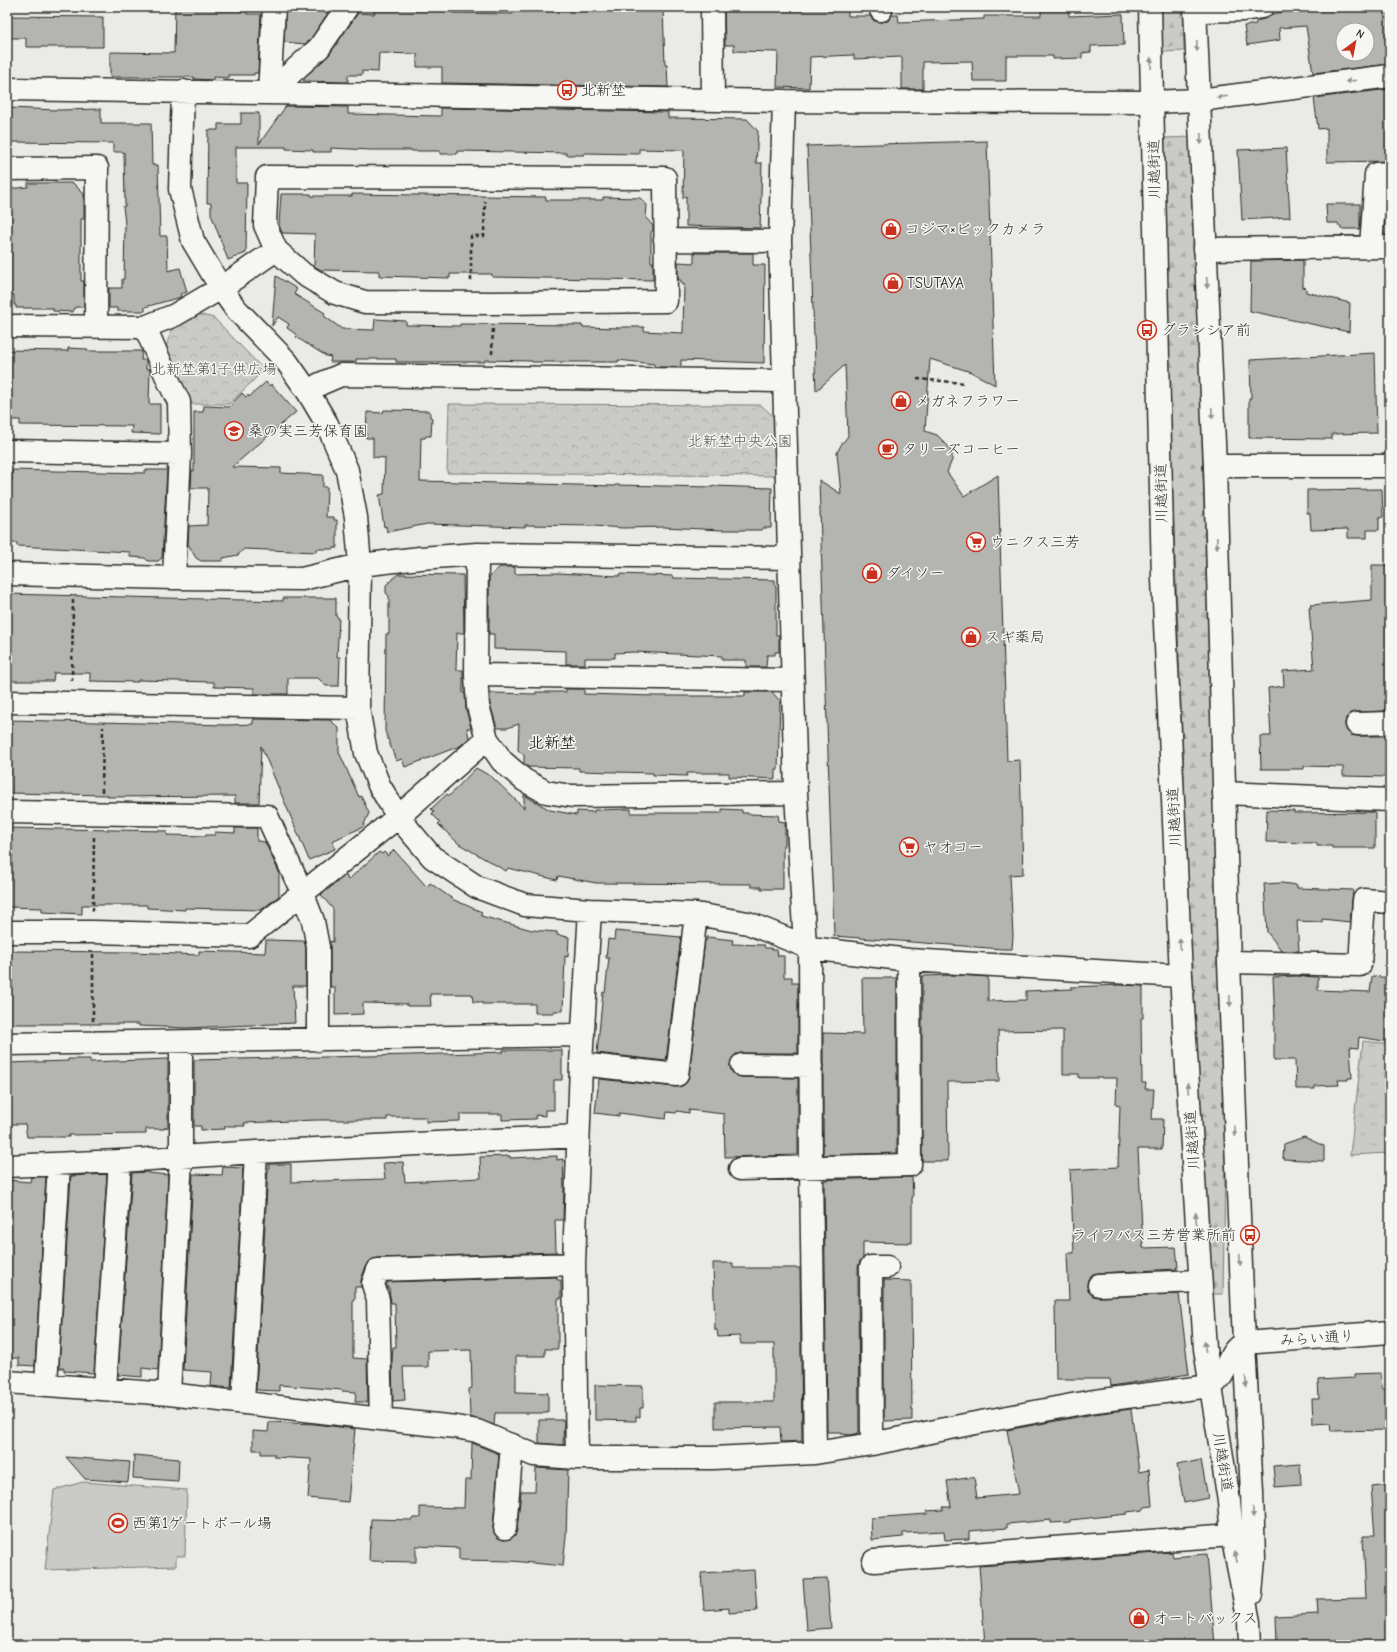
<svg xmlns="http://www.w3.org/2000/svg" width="1397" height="1652" font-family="'Comic Neue','Klee One',sans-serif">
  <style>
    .grass { fill: url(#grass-tufts); stroke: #7a7a79 }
    .forest { fill: url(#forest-firs); stroke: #7a7a79 }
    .park { fill: url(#park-crowns); stroke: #7a7a79 }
    .pitch { fill: #cacac7; stroke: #7a7a79 }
    .building { fill: #b4b4b1; stroke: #2b2b2b; fill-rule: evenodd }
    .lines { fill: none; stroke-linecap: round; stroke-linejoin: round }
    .minor-casing { stroke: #2b2b2b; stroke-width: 25 }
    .highway-casing { stroke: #2b2b2b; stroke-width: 25 }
    .path { stroke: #2b2b2b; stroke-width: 2.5; stroke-dasharray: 4 3; stroke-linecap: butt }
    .minor { stroke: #f6f6f2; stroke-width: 22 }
    .highway { stroke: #f6f6f2; stroke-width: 22 }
    .oneway { fill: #90908e }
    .labels { text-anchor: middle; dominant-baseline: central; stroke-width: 3; stroke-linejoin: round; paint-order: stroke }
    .poi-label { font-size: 15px; fill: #2b2b2b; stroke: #f6f6f2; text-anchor: start }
    .street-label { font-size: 15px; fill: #2b2b2b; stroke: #f6f6f2 }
    .park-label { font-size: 15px; fill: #535352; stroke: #f6f6f2 }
    .neighbourhood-label { font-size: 16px; font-weight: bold; fill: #2b2b2b; stroke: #f6f6f2 }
  </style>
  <defs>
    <pattern id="grass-tufts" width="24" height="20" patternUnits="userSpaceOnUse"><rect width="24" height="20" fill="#cacac7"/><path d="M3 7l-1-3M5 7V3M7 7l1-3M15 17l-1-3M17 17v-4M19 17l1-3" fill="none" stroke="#aeaeab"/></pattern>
    <pattern id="forest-firs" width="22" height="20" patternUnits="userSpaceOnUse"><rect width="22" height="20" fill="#cacac7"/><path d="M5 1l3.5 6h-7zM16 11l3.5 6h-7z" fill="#aeaeab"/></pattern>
    <pattern id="park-crowns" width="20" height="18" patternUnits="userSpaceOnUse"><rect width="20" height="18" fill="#cacac7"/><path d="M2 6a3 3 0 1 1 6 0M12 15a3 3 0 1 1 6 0" fill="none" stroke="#aeaeab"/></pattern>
  </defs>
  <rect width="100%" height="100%" fill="#eaeae6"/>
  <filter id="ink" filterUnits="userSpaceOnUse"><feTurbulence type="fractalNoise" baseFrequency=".025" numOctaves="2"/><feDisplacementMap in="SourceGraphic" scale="8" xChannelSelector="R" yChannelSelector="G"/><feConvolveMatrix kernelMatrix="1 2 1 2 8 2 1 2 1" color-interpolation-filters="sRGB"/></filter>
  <g filter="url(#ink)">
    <path class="grass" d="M1363,1041l27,3v109l-40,2z"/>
    <path class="forest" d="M1161,7h22l1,44 -22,1z
      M1193,137l13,437 13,409 7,131 -3,180h-10l-9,-84 -8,-126 -30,-758 -2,-188z"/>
    <path class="park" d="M197,314l17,4 50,52 -35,34h-38l-25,-57 5,-16z
      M449,404l312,1 14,13v58l-328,-3z"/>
    <path class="pitch" d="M83,1482l104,8 -2,66h-9v10l-131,4 9,-80z"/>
    <path class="building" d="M175,7l65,1v3h7v3h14l-3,59h-4v2h-25v3l-16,-1v3l-19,-1v-2h-84v-25l64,1z
      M286,7h38v6h4l-18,27 -5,4 -21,-2z
      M374,7h78l1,6 60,1v-7h150l2,58h2l1,22 -226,-4v-16h-25v-13l-38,-1 -1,19 -16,-1v4h-14v7l-45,-1 4,-6 22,-20 29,-42 16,1z
      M724,7h124v9h22l4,5 7,1 7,-1 4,-6h6l1,7 85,-3v-3h57v-9h27l1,9 54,-2 1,31 -33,1v6l-9,1v5l-29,1v-3h-47v25h-33l-1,-20 -49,1v27h-21v-32l-48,2v-4l-44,2 -1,31 -32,-1 1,-35 -44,-1v-6h-9z
      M1312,7h78v57l-77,9 -7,-47 -27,2 1,12 -33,5 -3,-19 12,-2v-3l8,-2 8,-5zM1343,30h24v24h-24z
      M7,16l96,1v30h-77v-9h-19z
      M1390,89v72l-63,1v-34l-9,1 -4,-31z
      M286,106l62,1v7l42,1 51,1v-8l227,4v6l79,1 11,12 -2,32h6l-2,65 -74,-2v-30l-3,3 1,-49 -45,-1v5l-55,-1v2h-18v-2l-109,-2v3h-17v-3h-28v-1h-42l-39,-2v4h-18v-2l-27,-1v-2h-50v36h11l-1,70 -18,7 -17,-46v-11h-4l1,-73h10v-6h23v-11h18v31z
      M8,108l50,2 43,-1v14h50l1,42h6l2,71h7l1,35 12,-3 7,24 -7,2 1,3 -36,10v4h-28v-3h-8v-20h13v-9h2l1,-55 -2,-18h2l-1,-54h-11v-9l-106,-1z
      M987,141l8,244 -24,-13 -41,-13 -5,72 12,4 12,12 3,7v6l-5,12 17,24 34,-21 9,286 13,-1 3,114 -13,1 3,61 -1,13h-10l-168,-13 -15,-456 22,14 -4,-41 4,-8 7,-9 -3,-71 -29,26 -9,-245z
      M1286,148l4,69 -48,3 -4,-70z
      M28,183h45l11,11v25h-3v62h3v26h-9l-2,5 -20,-1v-3h-37v-3h-2v-10h-7v-106l21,-2z
      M281,194h30v2h41v-2l194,3v3h57v-3l37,1 7,7 -1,13 7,8v4l-2,2v30h2v18l-161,-3v-3h-42v4l-71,-2v-5l-58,-1 -7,-4 1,-32 -33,-1 -3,-8z
      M1326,204h34v25h-19v-3h-2l-1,-3h-11z
      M694,253h59v12h12l-1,98 -83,-3v7h-27v-3l-36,-4v2h-86v-1l-47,-1v2h-89v-3h-40v3h-26l1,-5 -5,-1 -30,-19 1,-2 -10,-7 2,-4 -11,-7 -6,9 4,-50 21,13 -3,5 31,19 -1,3 18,13 32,1 1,-11 31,2v4l54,1v-2l122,1v2l40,1v-1h22v4l39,2 1,-49h-3v-4h-3v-18l16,1z
      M1303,260v27l3,1v4l44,11 -1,29 -99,-21 1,-50z
      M68,348l19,1v2h55l-1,9h5v9h4l-1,35h11v30l-29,-1 1,-7 -112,-1v-5h-13v-70l61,1z
      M1375,353l2,80 -45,1v5l-83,-1v-40h2l-1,-38z
      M266,382l3,4 2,-2 25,28 -64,55 49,1v5l42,2v12h4l-1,30h8v3h3v28h-3v1h-18v3l-72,-3 -6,6 -15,3v3h-22l-5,-3 -8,-14 1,-18 18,-1 1,-37h-17l1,-18 2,1v-59h9l1,-6 25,1 13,-14 4,4 2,-2 1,2z
      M384,410l46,1v6l2,1 -1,18h-5l-1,2h-4l-1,43 195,5v-1l98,2v-1l59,2 -1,40h-9v2h-41l-57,-3 -41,1 -29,-2 -69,-1v2l-98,-3 -40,8 -1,-6 -2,1 -5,-32 5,-1 1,-36 -12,-1v-19h-7l1,-26 16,1z
      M12,470l133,3v-3h22l-5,88 -4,3h-10l-3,-3 -15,-1v-5l-113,-6v-3h-10v-63l5,1z
      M1382,489l1,28 -4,1v12h-12v8h-19v-9l-37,1 -1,-17h-3v-23z
      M1372,565h18v140h-4v6l-29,1 -6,1 -5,5 -1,7 2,6 4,4 6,1h30v9h3v32l-47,-1v-9l-39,-1v3h-43l-1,-33h11l-3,-48 16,-2 -1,-15 31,-2 -5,-61h2l-1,-3 62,-5z
      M500,567h15v7l41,-1 64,3v-2l53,2v2l102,2v6l1,1v48h3v17h-4v3h-8l-1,12h-20v-7h-24v-4l-88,-4 -19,1v5h-30v6h-19v-13l-72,-2v-15h-5v-57z
      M398,574l65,1 1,58h-7l-1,37h7v23h2l1,16 5,19h-4l2,10 -9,8 -55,21 -3,-8 -6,2 -11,-30 1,-97h3v-38l-3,-3v-8z
      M7,594l276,7v-3h53v18l3,2 -2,39h3l-1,29h-13l-8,-8h-30v16h-34v-6l-40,-1v-5l-76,-2v2l-48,-1v-8h-36l-1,8h-46z
      M566,689h18v5l71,2h90v-4h27l8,9 -2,69 -3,-1v10l-46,-2v-4h-42v3l-34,-1v-2l-74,-2v-3l-51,-1 -4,-3v-9l-6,-5 1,-26 -12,4h-10l-7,-24v-11l46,1v-2h30z
      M253,719l77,1 9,8v24l20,45 2,-1 8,17 -6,14 -31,14 3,8 -26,11 -48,-114 -2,57h-24v-7l-127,1v-2l-101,-2v-64l2,1v-10l218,5 26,-1z
      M476,768l16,9 32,31v-13l26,15 27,5v-4l17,1v-2l37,-1v4h91v-4l20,1v3h6v1l30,1 1,6 6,1v23h-2v44h-22v-2h-10v-3l-155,-1 -38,-7 -1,4 -49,-12 -2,3 -47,-27 -21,-20 2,-2 -8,-8 2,-3 -3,-2 16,-15 2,2z
      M1267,810l27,1v2l81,-1v36h-43v-2h-15v-3l-51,-1z
      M7,828l160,3v4l39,1v-1h9v-3l20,1v-5h22v13l8,1 14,30v24l-18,14 -76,-2v2l-38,-2v-3h-65v9l-40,-2v-4l-35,-1z
      M394,850l33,37 3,-4 24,17 28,12 -1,4 51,14 25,2v3l12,2 -1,20 -3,-1 -2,55h-9v2h-19v-9h-53v-2h-9l-1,-8h-42l1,12h-24v-2l-44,-1v11l-28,1v-28h-5v-46l3,1v-33l-12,-14 25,-20 2,5 31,-28 3,2 2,-2 4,4z
      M1281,883l16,2v3l56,2 -3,32 -28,-3v3l-25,-1 2,30h-17l-15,-19 -3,-48z
      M615,931l66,6 -15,124 -69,-8 6,-61 2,1 4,-35h-3l2,-19 6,1z
      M707,937l26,3 -1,4 32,1 1,3h6l1,2h5l1,6h6v21h8v6h6v70h-56l-6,1 -4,4 -2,7 1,6 5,5 5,1 57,1v77l-73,2 -1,-43 -35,-4v3l-12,-2 -1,2 -9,-1 -1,7 -47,-6v3l-24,-3 4,-34 77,8 6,-1 5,-4 2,-6 16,-136h2z
      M266,940l38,1 2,7v38h-13l2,37 -109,5 -47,-2v-2h-132v-73l127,1 65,3v-4l66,2z
      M957,975l31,2v24l38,-1v-9l46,-2 -1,-2 50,-2 22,1v32h-2l1,65h4l-1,6h9l-2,30h11l-1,30h-24l5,99 33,-1 2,20h-2l1,2 -79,4 -5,1 -5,5 -1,7 1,5 5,5 6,1 80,-3 10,80 -78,12 -1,-7h-54l-1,-78h14l-2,-48h7l-4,-83 48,-3 2,-62 -4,-1 1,-26h-38v-4h-16v-44l-65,1 1,50 -52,1 1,79h-26v-185z
      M1296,976l22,1v13l52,2 2,-16 18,2v64l-31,-5 -1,11 -8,-1 2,31h-4v2h-10l1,5 -24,1v3h-19l-1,-29h-21v-40h1l-2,-43z
      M862,978h35v175l-74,2v-122l40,1z
      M503,1050h59v30h-8v30h-9v6l-9,-1v4l-34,1v-6h-42v7l-34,1v-5h-39v3h-71l-72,3 1,3h-20v3l-24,1v-4h-7v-66l218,-5 91,-3z
      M68,1059h22v3l78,-3v68l-4,1v1h-18v5l-77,1v2h-42l-2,-13h-18v-61l61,-2z
      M1304,1137l20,9v15l-41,-2 1,-15z
      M510,1156v2l47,-2v4l6,-1 1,29 -1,32h-8l1,32 -178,6 -7,2 -5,6 -5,14v7h-6v12h-2v59l14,1 1,43h-13l1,-10 -14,-1v-1l-63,-5v6l-23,-1 12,-220h1v-6h22v18l94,-3 -2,-16 20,-1 2,20 76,-4 -1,-21z
      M223,1167l20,1 -12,220 -20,-2 1,-14 -29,-2 10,-196 29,1z
      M148,1172v1l20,2 -10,195 -16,-2v9l-24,-2 14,-202z
      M107,1174l-13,199 -30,-2v-3h-5l12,-192z
      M31,1177h15l-11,189 -16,-1v-7h-12v-178l23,2z
      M912,1177l1,20h-1v46l-49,-1v16l-3,3 -2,6 1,166 -8,2 -9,-1v-2h-15l-3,-252z
      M713,1263h20v5h67l2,173 -21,1 -1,-15 -65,1v-26h59v-58h-33l-2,-8 -21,1 -1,-7h-2z
      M557,1277v3h4v19h-3v50h-13v7h-29v36l32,1v20h-53l-1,12 -24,-8 -1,-28 3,-1 -1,-38 -43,1v16h-25l2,33 -12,1 -1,-40 1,-14h3l-1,-44h-4l-2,-15h-2v-6z
      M884,1280l27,1 1,139 -28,1z
      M1381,1373l1,16h6l2,41 -59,1 -1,-8 -17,1 -1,-25h7l-1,-19 36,-2v-4z
      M595,1385l48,1v22h-3v9l-4,-1v5l-41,-1z
      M1131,1409l8,63 10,-2 3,36 -7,1 -2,3 -16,2v2l-57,6v2l-19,1v-3l-44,4v4l-38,3v8l-24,1 -1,-9 -41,2v4l-31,3 -1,-22 56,-4v-3l16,-1v-3h8l-4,-26 27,-4 3,21 42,-4 -12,-64 87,-16z
      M539,1420h25l-1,25 -24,-2z
      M269,1422l46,2 40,5 -7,73 -40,-4 3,-39 -37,-2v-3h-13v-4h-8v-19l15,1z
      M472,1443l27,11 -6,73 1,6 4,5 6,2 6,-1 5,-4 2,-6 4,-38h14l1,-23 32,2 -2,67 -3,29 -51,-5 -53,-1v-12l-43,-2v16l-47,-1 2,-42 41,1 1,-2h7v-11l44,1 1,-28h6z
      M134,1455l45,4 -1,22 -45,-3z
      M66,1457l64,5 -2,20 -43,-3z
      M1201,1460l7,38 -24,5 -7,-38z
      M1300,1464l1,21 -26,2 -2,-21z
      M1390,1484v161h-113l-1,-29 42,-2 -1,-15 49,-1 -3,-62h12l-4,-50z
      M1172,1552l1,5 34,-3 8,91h-230l-6,-79z
      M754,1570l3,41 -28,2v-5l-25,2 -3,-37z
      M827,1578l4,50 -24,2 -4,-51z"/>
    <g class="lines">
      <g class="minor-casing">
        <path id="minor" d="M712,7l1,93
          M881,7v3
          M1195,11l48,-1 19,-3
          M7,89l777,12 368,1 47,-2 191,-24
          M183,91l-3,98 13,52 28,47 14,20 52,54 21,30 19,32 20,46 9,47 4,48 -2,143 8,45 13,32 19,32 34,40 45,30 48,18 65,5 106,4 52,9 62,25 99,12 272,16
          M269,93l50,-45 28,-41
          M269,93l5,-86
          M784,101l-4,140 16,552 9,153
          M7,169l90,-1 -1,158
          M267,177l398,1 1,123 -173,2 -128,-1 -30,-9 -32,-19 -27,-24 -11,-25z
          M665,240l115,1
          M1371,247l5,-73 14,-1
          M1205,249l185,-2
          M7,326l138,1 30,-12 46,-27 55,-38
          M145,327l24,55 10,20 1,52 -6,124
          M308,392l12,-8 21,-9 443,6
          M7,451l173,3
          M1215,466h175
          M477,554l-1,121 2,31 9,33 15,22 22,19 22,12 26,4 224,-3
          M7,574l167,4 128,1 58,-14 60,-7 57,-4 312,4
          M476,675l316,5
          M7,702l351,6
          M1357,724l33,-1
          M1224,793l166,7
          M7,812l260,4 35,76 11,29 5,26v93
          M7,932h86l156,4 149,-119 89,-78
          M810,948l1,220 4,285
          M1229,962l131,3 4,-65 26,2
          M7,1044l576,-9
          M581,1064l96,11 19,-161
          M742,1065l69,1
          M7,1166l113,-5 136,-9 322,-16
          M740,1169l170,-4 -1,-205
          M1099,1285l101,-4
          M7,1382l162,12 212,25 75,8 21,4 57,24 43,3h136l102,-5 57,-9 93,-19 123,-23 122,-16c21,-11 14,-33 34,-43l146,-11
          M46,1384l13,-220
          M105,1389l15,-228
          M169,1394l12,-237v-114
          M243,1403l13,-251
          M381,1419l-3,-119 -5,-16 5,-14 196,-6
          M872,1444l-1,-177h16
          M577,1458l-3,-194 7,-200 9,-154
          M505,1528l7,-83
          M874,1561l358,-26"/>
      </g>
      <g class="highway-casing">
        <path id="highway" d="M1150,7l13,572 18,397 24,373 24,152 3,34 17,87 1,23
          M1195,7l20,459 14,496 15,381 8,149 2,67 -3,35"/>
      </g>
      <path class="path" d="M471,281v-45h13l1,-35
        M492,354l1,-29
        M917,379l48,4
        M72,681l1,-83
        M102,792l1,-65
        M93,911l1,-75
        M93,1021v-67"/>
      <use href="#minor" class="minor"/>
      <use href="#highway" class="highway"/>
    </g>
    <defs><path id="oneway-solid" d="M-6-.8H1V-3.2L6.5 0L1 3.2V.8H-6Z"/></defs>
    <g class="oneway">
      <use href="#oneway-solid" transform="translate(1197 46) rotate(88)"/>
      <use href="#oneway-solid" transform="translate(1151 63) rotate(-92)"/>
      <use href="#oneway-solid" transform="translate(1351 81) rotate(173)"/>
      <use href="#oneway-solid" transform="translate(1222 97) rotate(173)"/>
      <use href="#oneway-solid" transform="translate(1201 139) rotate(88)"/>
      <use href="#oneway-solid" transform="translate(1207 283) rotate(87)"/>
      <use href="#oneway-solid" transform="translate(1212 413) rotate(87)"/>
      <use href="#oneway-solid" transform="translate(1217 543) rotate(89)"/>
      <use href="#oneway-solid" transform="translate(1180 944) rotate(-93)"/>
      <use href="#oneway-solid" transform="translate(1230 1001) rotate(88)"/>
      <use href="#oneway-solid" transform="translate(1188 1088) rotate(-94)"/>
      <use href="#oneway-solid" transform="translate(1235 1131) rotate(88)"/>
      <use href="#oneway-solid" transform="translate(1196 1218) rotate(-94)"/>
      <use href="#oneway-solid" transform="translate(1240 1260) rotate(88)"/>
      <use href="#oneway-solid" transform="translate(1205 1347) rotate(-96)"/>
      <use href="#oneway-solid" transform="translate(1246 1382) rotate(87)"/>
      <use href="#oneway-solid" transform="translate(1253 1512) rotate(89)"/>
      <use href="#oneway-solid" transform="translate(1236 1557) rotate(-101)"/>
    </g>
  </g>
  <defs>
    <g id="bus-ring" transform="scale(1)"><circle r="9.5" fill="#f6f6f2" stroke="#c8321e" stroke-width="1.5"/><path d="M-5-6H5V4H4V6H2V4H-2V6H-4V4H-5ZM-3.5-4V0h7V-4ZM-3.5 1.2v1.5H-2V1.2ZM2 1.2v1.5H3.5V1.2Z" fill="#c8321e"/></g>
    <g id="shop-ring" transform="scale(1)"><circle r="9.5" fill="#f6f6f2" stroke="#c8321e" stroke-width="1.5"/><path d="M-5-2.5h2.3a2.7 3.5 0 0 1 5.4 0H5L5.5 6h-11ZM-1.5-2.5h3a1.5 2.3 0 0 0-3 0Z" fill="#c8321e"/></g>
    <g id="school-ring" transform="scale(1)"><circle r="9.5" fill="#f6f6f2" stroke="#c8321e" stroke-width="1.5"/><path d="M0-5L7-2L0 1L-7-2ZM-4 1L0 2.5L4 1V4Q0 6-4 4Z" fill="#c8321e"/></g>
    <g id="cafe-ring" transform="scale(1)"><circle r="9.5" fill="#f6f6f2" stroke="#c8321e" stroke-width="1.5"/><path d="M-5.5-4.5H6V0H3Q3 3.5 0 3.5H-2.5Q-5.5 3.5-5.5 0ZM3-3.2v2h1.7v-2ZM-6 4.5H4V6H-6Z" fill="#c8321e"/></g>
    <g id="supermarket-ring" transform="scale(1)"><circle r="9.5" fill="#f6f6f2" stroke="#c8321e" stroke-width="1.5"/><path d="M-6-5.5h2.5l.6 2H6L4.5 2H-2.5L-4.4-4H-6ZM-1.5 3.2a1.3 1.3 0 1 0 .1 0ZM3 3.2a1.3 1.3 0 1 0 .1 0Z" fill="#c8321e"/></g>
    <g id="stadium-ring" transform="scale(1)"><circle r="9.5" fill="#f6f6f2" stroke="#c8321e" stroke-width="1.5"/><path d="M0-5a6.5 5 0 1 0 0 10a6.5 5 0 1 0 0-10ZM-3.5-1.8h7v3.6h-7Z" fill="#c8321e"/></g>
  </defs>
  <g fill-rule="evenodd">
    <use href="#bus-ring" x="567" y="90"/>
    <use href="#shop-ring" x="891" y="229"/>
    <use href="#shop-ring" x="893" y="283"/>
    <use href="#bus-ring" x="1147" y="330"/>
    <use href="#shop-ring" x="901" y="401"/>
    <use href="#school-ring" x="234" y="431"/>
    <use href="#cafe-ring" x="888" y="449"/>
    <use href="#supermarket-ring" x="976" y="542"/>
    <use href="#shop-ring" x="872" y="573"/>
    <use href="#shop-ring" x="971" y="637"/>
    <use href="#supermarket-ring" x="909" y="847"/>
    <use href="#bus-ring" x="1250" y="1235"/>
    <use href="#stadium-ring" x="118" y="1523"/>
    <use href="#shop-ring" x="1139" y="1618"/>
  </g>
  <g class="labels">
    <g class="poi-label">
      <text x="581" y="90">北新埜</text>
      <text x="905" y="229">コジマ×ビックカメラ</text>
      <text x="907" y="283">TSUTAYA</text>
      <text x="1161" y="330">グランシア前</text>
      <text x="915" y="401">メガネフラワー</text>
      <text x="248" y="431">桑の実三芳保育園</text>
      <text x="902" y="449">タリーズコーヒー</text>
      <text x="990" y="542">ウニクス三芳</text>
      <text x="886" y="573">ダイソー</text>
      <text x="985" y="637">スギ薬局</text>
      <text x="923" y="847">ヤオコー</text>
      <text x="1236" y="1235" text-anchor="end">ライフバス三芳営業所前</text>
      <text x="132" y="1523">西第1ゲートボール場</text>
      <text x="1153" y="1618">オートバックス</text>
    </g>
    <g class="street-label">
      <text transform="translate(1154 169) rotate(-91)">川越街道</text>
      <text transform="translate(1161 493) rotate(-91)">川越街道</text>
      <text transform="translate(1174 817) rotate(-93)">川越街道</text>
      <text transform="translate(1192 1140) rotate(-94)">川越街道</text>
      <text transform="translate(1317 1338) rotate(-4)">みらい通り</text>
      <text transform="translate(1223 1462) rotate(81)">川越街道</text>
    </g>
    <g class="park-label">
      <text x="214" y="369">北新埜第1子供広場</text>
      <text x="740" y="441">北新埜中央公園</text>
    </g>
    <g class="neighbourhood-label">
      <text x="552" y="743">北新埜</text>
    </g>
  </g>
  <rect width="1397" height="1652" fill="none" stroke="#f6f6f2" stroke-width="24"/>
  <rect x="12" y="12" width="1373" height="1628" fill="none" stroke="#2b2b2b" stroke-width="1.5" filter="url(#ink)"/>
  <g transform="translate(1355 42) rotate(32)"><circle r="19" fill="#f6f6f2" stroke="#a5a5a2"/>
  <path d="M0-3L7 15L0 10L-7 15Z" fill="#c8321e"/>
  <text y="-6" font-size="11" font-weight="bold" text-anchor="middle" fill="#2b2b2b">N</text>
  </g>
</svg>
